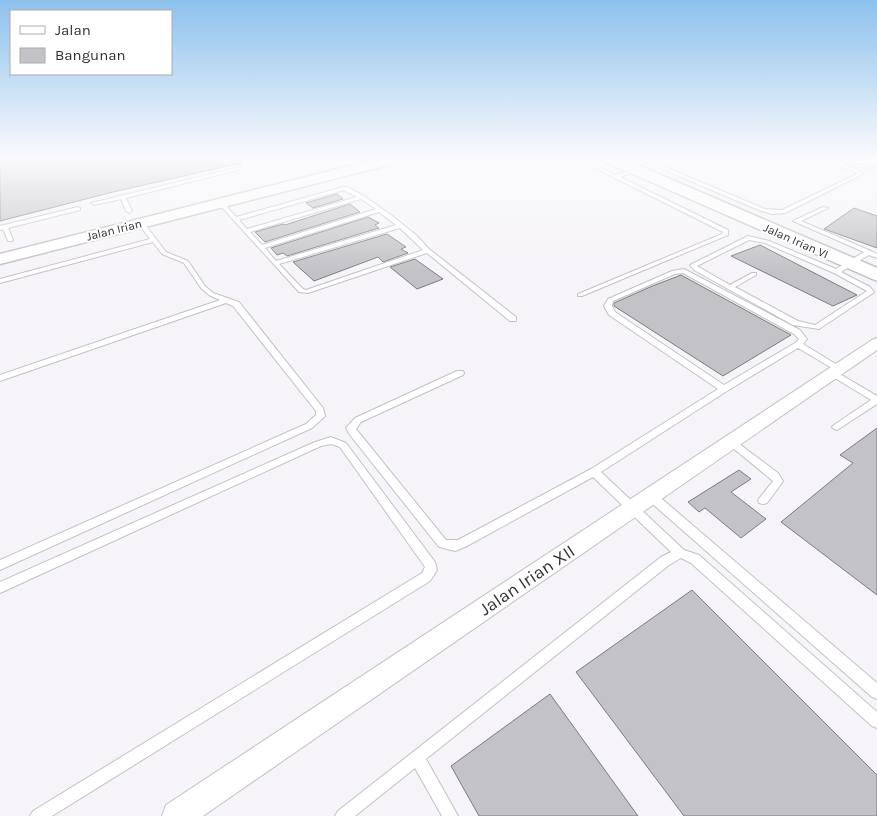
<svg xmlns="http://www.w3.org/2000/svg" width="877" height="816" font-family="Karla,sans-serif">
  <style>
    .building { fill: #c3c3c7; stroke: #7b7c7f }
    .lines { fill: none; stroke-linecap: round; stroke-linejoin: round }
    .lane-casing { stroke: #c2c0c4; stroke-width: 2 }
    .street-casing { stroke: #c2c0c4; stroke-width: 2 }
    .secondary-casing { stroke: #c2c0c4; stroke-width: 3 }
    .lane { fill: #fff; fill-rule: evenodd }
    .street { fill: #fff; fill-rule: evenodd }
    .secondary { fill: #fff; fill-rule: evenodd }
    .labels { text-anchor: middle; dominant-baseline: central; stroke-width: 4; stroke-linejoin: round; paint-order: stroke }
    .far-street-label { font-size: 12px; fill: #302f31; stroke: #fff }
    .near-street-label { font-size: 18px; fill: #302f31; stroke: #fff }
  </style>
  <rect width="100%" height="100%" fill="#f6f4f8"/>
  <path class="building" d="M0,157h241v6l-128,29 -113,29z
    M337,194l6,5 -30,9 -7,-5z
    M350,204l10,8 -95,30 -10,-10 28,-8 2,1z
    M854,208l23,8v32l-53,-19z
    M368,217l11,6 -4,2 4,3 -92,28 -4,-3 -6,2 -6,-7z
    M387,234l19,13 -5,2 7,4 -25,9 -5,-5 -64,24 -21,-19z
    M760,245l97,50 -24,11 -102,-50z
    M415,259l28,20 -26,10 -27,-22z
    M681,275l110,60 -68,41 -109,-70v-3l36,-16z
    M877,428v167l-96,-73 72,-59 -13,-8z
    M739,470l12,9 -20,13 35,27 -25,19 -36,-30 -6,4 -11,-10z
    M692,590l185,185v41h-193l-108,-144z
    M550,694l88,122h-159l-28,-50z"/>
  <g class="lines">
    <g class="lane-casing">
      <path id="lane" d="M573,157h7l35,18 23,-6v2l-18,6 108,53v5l-146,61h-4v-2l144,-60 1,-2z
        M634,157h7l124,52 17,1 75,-36 -4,-3 -39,-14c13,0 39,8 49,17l-78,39 -13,1 -11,-3z
        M854,164l23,4v2l-25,-4v-1z
        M240,167l2,1v1l-116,29 6,13 -3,2 -3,-2 -5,-12 -27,6 -3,-2z
        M343,187h4l17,9 27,19 25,20 13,14 87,68v4h-6l-83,-68 -119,40 -9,-1 -80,-88 5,-1 12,14zM344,190l13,7 -110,32 -8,-9zM361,199l15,10 -114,36 -12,-13zM379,212l17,13 -120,36 -11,-13zM400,228l23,22 -117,40 -3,-1 -24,-25z
        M78,207l2,1v2l-72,18 5,12 -1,1h-4l-5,-12 -3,1v-4z
        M823,207l5,1 -27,13 70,30 6,3v4l-8,-3 -28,17 29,15 4,5 -1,1 -54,36 -26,-4 -99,-55 -4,-5 58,-29 21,5 67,28 28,-17 -71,-31zM749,240l16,3 69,30 33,18 -52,34 -17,-4 -63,-34 21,-12v-2h-4l-22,12 -33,-19z
        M142,222l2,1 22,29 22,9 17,25 8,7 26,9 84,106 2,8 -13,12 -312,142v-10l306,-136 10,-9v-4l-83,-105 -7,-3 -226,78v-6l220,-75 -11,-5 -8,-7 -17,-25 -22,-9 -9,-12 -153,41v-4l150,-40 -11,-15z
        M684,269l116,61 7,9 -4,5 41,25 -1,2h-6l-39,-23 -71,43 -126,81 83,78 15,5 178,157v16l-5,-2 -181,-163 -10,-5 -12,7 -243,194 32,57h-16l-27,-48 -60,48h-20l3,-5 323,-254 10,-5 -78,-75 -128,70 -10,4 -16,-4 -89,-112 -4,-7 9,-10 102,-47h6l1,2 -1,2 -102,47 -5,7 90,111h12l133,-71 127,-80 -109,-74 -5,-9 4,-7 64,-28zM683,273l111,61 5,5 -4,4 -71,42 -109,-73 -3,-6 1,-5 62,-27z
        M833,370l44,26v8l-40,26 -3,-1 -2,-2 2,-2 37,-25 -41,-25 -1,-2 1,-2z
        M331,437l15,6 89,119 2,8 -7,11 -378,235h-22l3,-5 389,-238 3,-6 -85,-120 -9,-3 -10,2 -321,147v-11l315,-140z
        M731,439l3,1 44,33 5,8 -2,3 -14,19 -4,1 -4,-1 -1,-3 15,-19 -45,-37 -2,-2 2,-2z
        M651,492l4,1 222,190v16l-5,-2 -225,-198 -1,-3 1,-3z"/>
    </g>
    <g class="street-casing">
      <path id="street" d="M877,338v12l-674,466h-41l4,-11 706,-465z"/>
    </g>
    <g class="secondary-casing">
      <path id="secondary" d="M385,157h25l-2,3 -408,104v-10z
        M599,157h20l258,111v13l-276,-121z"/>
    </g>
    <use href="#lane" class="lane"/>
    <use href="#street" class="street"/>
    <use href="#secondary" class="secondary"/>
  </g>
  <linearGradient id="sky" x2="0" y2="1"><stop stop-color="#8cc1ed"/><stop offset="0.58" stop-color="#fbfafc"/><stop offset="1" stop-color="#fbfafc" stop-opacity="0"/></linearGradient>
  <rect width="877" height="272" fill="url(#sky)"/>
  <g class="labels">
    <g class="far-street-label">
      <text transform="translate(114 230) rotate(-14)">Jalan Irian</text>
      <text transform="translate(796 241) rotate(24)">Jalan Irian VI</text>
    </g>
    <g class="near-street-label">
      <text transform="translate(527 580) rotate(-34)">Jalan Irian XII</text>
    </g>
  </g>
  <rect x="10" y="10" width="162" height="65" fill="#ffffff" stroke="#acacad"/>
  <rect x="20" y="26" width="25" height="8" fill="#ffffff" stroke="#acacad"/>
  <text x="55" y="35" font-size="15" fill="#302f31">Jalan</text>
  <rect x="20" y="48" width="25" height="15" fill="#c3c3c7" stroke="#acacad"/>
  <text x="55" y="60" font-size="15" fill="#302f31">Bangunan</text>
</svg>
